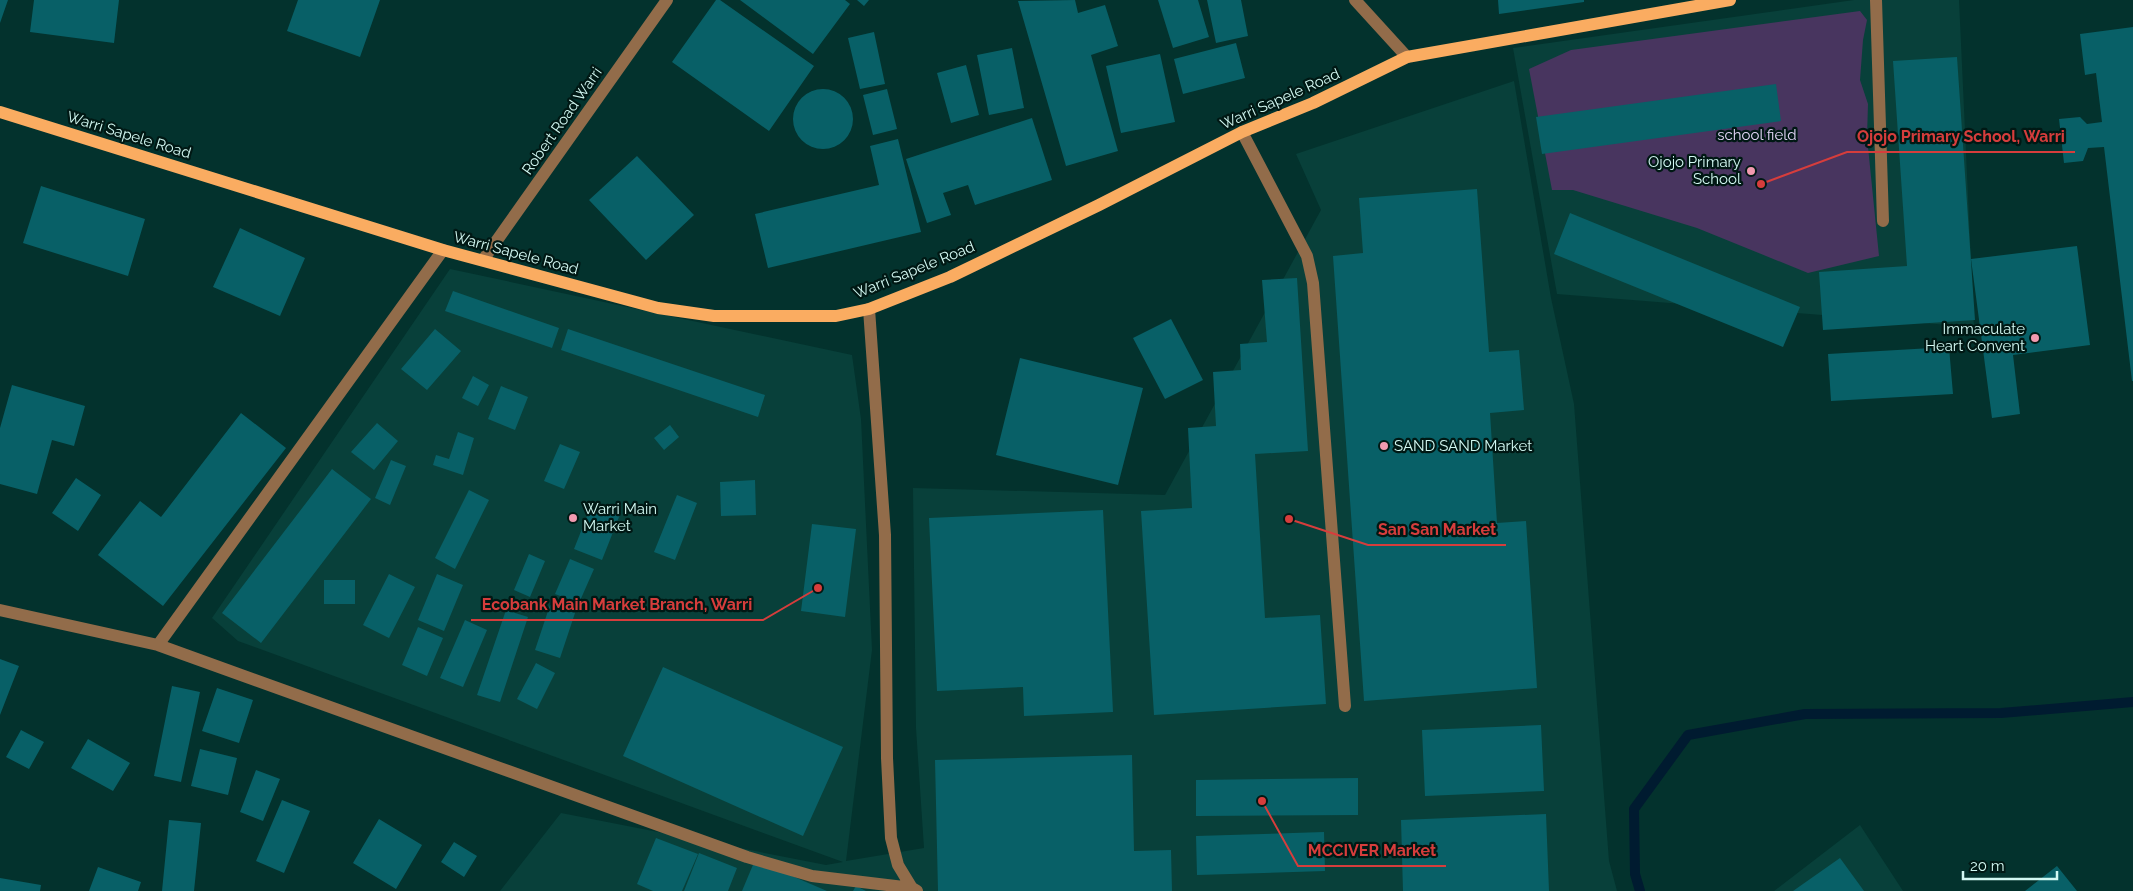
<svg xmlns="http://www.w3.org/2000/svg" width="2133" height="891" font-family="Raleway,sans-serif">
  <style>
    .built { fill: #08403a }
    .green { fill: #48355f }
    .lines { fill: none; stroke-linecap: round; stroke-linejoin: round }
    .stream { stroke: #001b30; stroke-width: 10 }
    .building { fill: #086067 }
    .minor { stroke: #926c4a; stroke-width: 12 }
    .major { stroke: #faac61; stroke-width: 12 }
    .poi-dot { fill: #f29ab0; stroke: #001814; stroke-width: 2 }
    .labels { text-anchor: middle; dominant-baseline: central; stroke-width: 4.5; stroke-linejoin: round; paint-order: stroke }
    .street-label { font-size: 15px; fill: #d3f9f3; stroke: #001814 }
    .park-label { font-size: 15px; fill: #e3d6f8; stroke: #001814 }
    .poi-label { font-size: 15px; fill: #d3f9f3; stroke: #001814; text-anchor: end }
    .leader { fill: none; stroke: #d63d3c; stroke-width: 2 }
    .callout-dot { fill: #d63d3c; stroke: #001814; stroke-width: 2 }
    .callout-label { font-size: 16px; text-anchor: middle; font-weight: bold; fill: #d63d3c; stroke: #001814; stroke-width: 4.5; stroke-linejoin: round; paint-order: stroke }
  </style>
  <rect width="100%" height="100%" fill="#03322d"/>
  <path class="built" d="M1854,0h105l15,327 -417,-33 -44,-246z
    M1514,81l37,217 23,106 35,457 8,30h-1117l61,-78 265,52 17,-3 -605,-221 -26,-23 238,-349 402,86 9,64 11,231 -26,211 78,-13 -8,-120 -3,-240 252,7 156,-285 -25,-56z
    M1860,825l43,66h-129z"/>
  <path class="green" d="M1860,11l7,9 -4,20 -3,40 8,24 -1,33 12,119 -71,17 -111,-45 -124,-38h-21l-23,-121 42,-19z"/>
  <g class="lines">
    <path class="stream" d="M1640,891l-5,-17 -1,-65 54,-74 117,-21 196,-1 132,-11"/>
  </g>
  <path class="building" d="M0,0h8l-8,23z
    M34,0h85l-5,43 -84,-11z
    M298,0h82l-20,57 -73,-26z
    M716,0h4l94,66 -45,65 -97,-69z
    M740,0h105l5,4 -37,50z
    M857,0h12l-5,6z
    M1075,0l3,13 27,-8 13,41 -27,9 27,96 -52,15 -48,-165z
    M1158,0h40l11,37 -36,11z
    M1207,0h34l7,36 -32,7z
    M1498,0h86v2l-85,12z
    M2133,27v354h-1l-28,-234 -16,1 -5,13 -19,2 -5,-44 21,-2 7,7 15,-2 -6,-49 -11,2 -5,-41z
    M874,32l11,52 -25,5 -12,-51z
    M1236,43l9,35 -62,16 -9,-35z
    M1012,48l12,60 -35,7 -12,-60z
    M1160,54l15,68 -54,11 -15,-67z
    M1957,57l18,263 -152,10 -4,-58 88,-6 -14,-205z
    M966,65l13,50 -28,8 -14,-50z
    M1776,84l5,37 -239,33 -6,-37z
    M793 119a30 30 0 1 1 60 0a30 30 0 1 1-60 0Z
    M887,89l10,40 -24,6 -10,-40z
    M1032,118l20,62 -77,25 -7,-20 -25,8 8,22 -24,8 -21,-64z
    M898,139l23,93 -153,36 -13,-54 124,-29 -9,-39z
    M637,156l57,59 -48,45 -57,-60z
    M41,186l104,33 -17,57 -105,-33z
    M1477,189l12,163 30,-2 5,60 -34,3 7,110 29,-2 11,167 -173,13 -31,-445 30,-3 -4,-55z
    M1570,213l230,94 -17,40 -229,-93z
    M240,228l65,30 -25,58 -67,-29z
    M2077,246l13,99 -77,10 7,59 -28,4 -21,-159z
    M1297,278l11,173 -53,3 10,164 55,-3 6,89 -172,11 -13,-204 51,-3 -4,-80 28,-2 -3,-54 28,-2 -1,-26 27,-2 -5,-62z
    M453,291l106,37 -7,20 -107,-37z
    M1171,319l32,61 -38,19 -32,-61z
    M435,329l26,22 -34,39 -26,-21z
    M568,329l197,66 -7,22 -197,-67z
    M1949,347l4,47 -122,7 -3,-47z
    M1020,358l123,30 -25,97 -122,-30z
    M473,376l16,9 -11,21 -16,-8z
    M12,385l73,21 -11,40 -22,-6 -15,54 -37,-10v-56z
    M501,386l27,11 -13,33 -27,-11z
    M241,413l45,35 -123,158 -65,-51 42,-54 21,16z
    M377,423l21,18 -24,29 -23,-18z
    M670,425l9,12 -15,13 -10,-12z
    M458,432l16,6 -11,37 -30,-10 3,-10 13,4z
    M560,444l20,8 -16,37 -20,-8z
    M391,460l15,6 -16,39 -15,-7z
    M332,469l39,30 -110,144 -39,-30z
    M76,478l25,17 -23,36 -26,-18z
    M755,480l1,35 -35,1 -1,-34z
    M469,490l20,10 -34,69 -20,-11z
    M677,495l20,8 -22,57 -21,-8z
    M593,501l28,11 -19,48 -28,-11z
    M1103,510l10,202 -89,4 -1,-29 -86,4 -8,-173z
    M812,524l44,5 -11,88 -44,-6z
    M529,554l16,7 -15,36 -16,-7z
    M570,559l24,10 -15,34 -24,-9z
    M389,574l26,13 -26,51 -26,-13z
    M437,574l26,11 -19,46 -26,-11z
    M324,580h31v24h-31z
    M550,605l25,8 -15,45 -25,-8z
    M506,610l22,7 -28,85 -23,-7z
    M465,620l22,10 -24,57 -23,-9z
    M418,627l25,11 -16,38 -25,-11z
    M0,659l19,7 -19,49z
    M536,663l19,10 -18,36 -20,-10z
    M663,667l180,80 -40,89 -180,-80z
    M172,686l28,6 -19,90 -27,-6z
    M217,688l36,12 -14,43 -37,-12z
    M1541,725l3,66 -119,5 -3,-66z
    M21,730l23,12 -15,27 -23,-12z
    M88,739l42,24 -17,28 -42,-23z
    M200,749l37,9 -9,37 -37,-9z
    M1132,755l2,96 37,-1 1,41h-234l-3,-131z
    M256,770l24,9 -17,42 -23,-9z
    M1358,778v37l-162,1v-36z
    M282,800l28,11 -26,62 -28,-12z
    M1546,814l3,77h-146l-2,-71z
    M379,819l43,26 -26,44 -43,-26z
    M169,820l32,3 -7,68h-32z
    M1324,832l1,39 -128,4 -1,-39z
    M656,838l42,16 -16,37h-29l-16,-7z
    M454,842l23,14 -13,21 -23,-15z
    M699,853l38,15 -9,23h-44z
    M1840,858l24,33h-71z
    M755,860l72,31h-85z
    M2057,866l20,25h-52z
    M98,867l43,15 -3,9h-49z
    M0,878l41,7 -1,6h-40z
    M856,886l10,5h-13z"/>
  <g class="lines">
    <path class="minor" d="M1355,0l52,57
      M1876,0l7,221
      M1242,132l65,124 6,27 32,423
      M483,260l184,-260
      M869,309l16,226 2,223 4,80 7,27 14,23 5,3
      M0,610l158,35 589,212 65,19 100,12
      M158,645l285,-395"/>
    <path class="major" d="M0,112l443,138 215,58 56,8h122l33,-7 81,-32 149,-72 143,-73 71,-29 94,-46 323,-57"/>
  </g>
  <g class="poi-dot">
    <circle cx="1751" cy="171" r="5"/>
    <circle cx="2035" cy="338" r="5"/>
    <circle cx="1384" cy="446" r="5"/>
    <circle cx="573" cy="518" r="5"/>
  </g>
  <g class="labels">
    <g class="street-label">
      <text transform="translate(1280 99) rotate(-24)">Warri Sapele Road</text>
      <text transform="translate(562 121) rotate(-55)">Robert Road Warri</text>
      <text transform="translate(129 135) rotate(17)">Warri Sapele Road</text>
      <text transform="translate(516 253) rotate(15)">Warri Sapele Road</text>
      <text transform="translate(914 270) rotate(-22)">Warri Sapele Road</text>
    </g>
    <g class="park-label">
      <text x="1757" y="135">school field</text>
    </g>
    <g class="poi-label">
      <text x="1741" y="162">Ojojo Primary<tspan x="1741" dy="17">School</tspan></text>
      <text x="2025" y="329">Immaculate<tspan x="2025" dy="17">Heart Convent</tspan></text>
      <text x="1394" y="446" text-anchor="start">SAND SAND Market</text>
      <text x="583" y="509" text-anchor="start">Warri Main<tspan x="583" dy="17">Market</tspan></text>
    </g>
  </g>
  <path class="leader" d="M1761 184L1847 152H2075M1289 519L1368 545H1506M818 588L763 620H471M1262 801L1298 866H1446"/>
  <g class="callout-dot">
    <circle cx="1761" cy="184" r="5"/>
    <circle cx="1289" cy="519" r="5"/>
    <circle cx="818" cy="588" r="5"/>
    <circle cx="1262" cy="801" r="5"/>
  </g>
  <g class="callout-label">
    <text x="1961" y="142">Ojojo Primary School, Warri</text>
    <text x="1437" y="535">San San Market</text>
    <text x="617" y="610">Ecobank Main Market Branch, Warri</text>
    <text x="1372" y="856">MCCIVER Market</text>
  </g>
  <path d="M1963 871v8h94v-8" fill="none" stroke="#d3f9f3" stroke-width="2.5"/>
  <text x="1970" y="871" font-size="15" fill="#d3f9f3" stroke="#001814" stroke-width="4" paint-order="stroke">20 m</text>
</svg>
